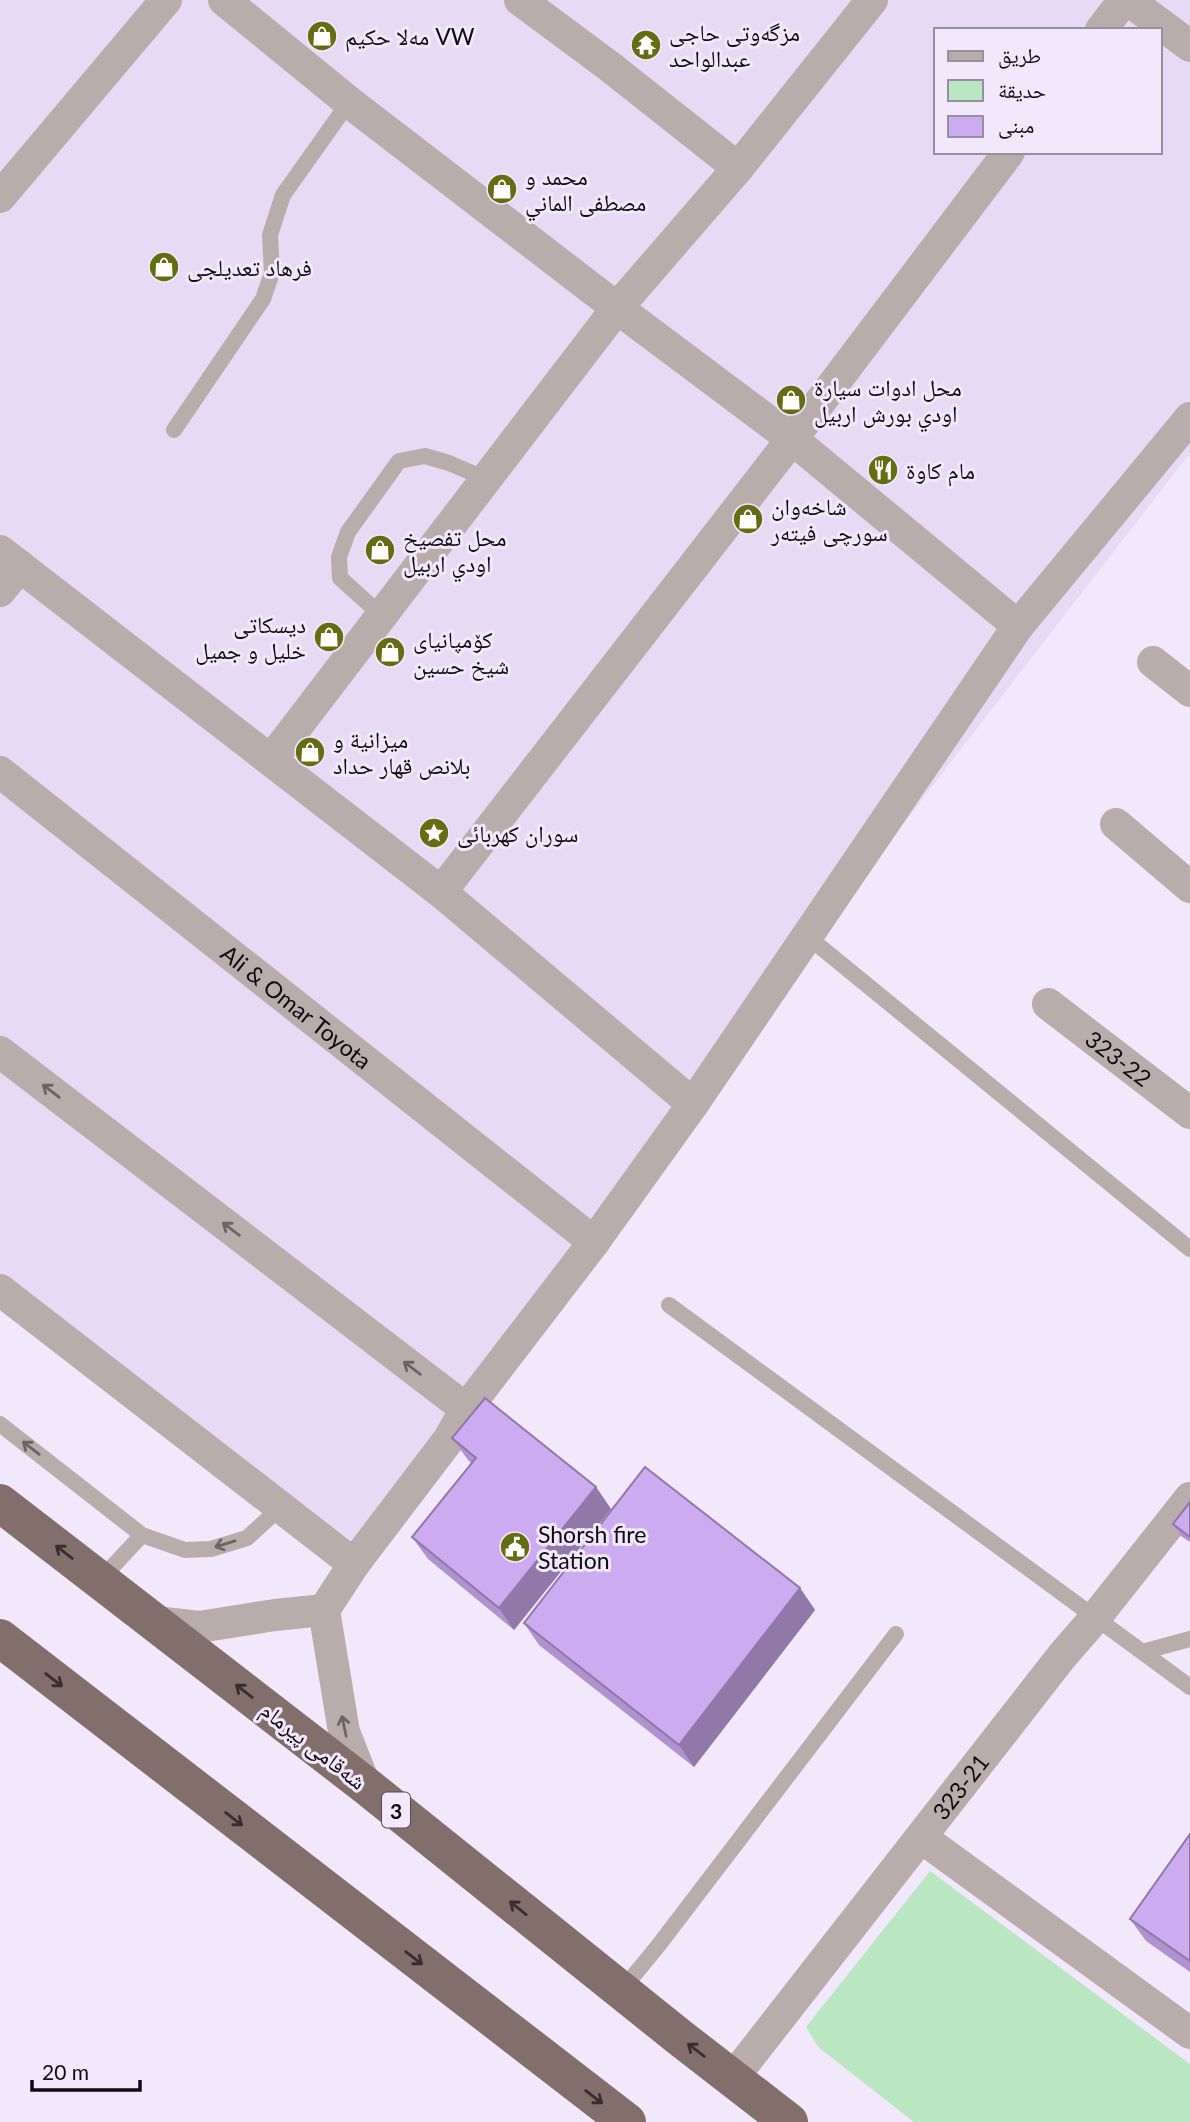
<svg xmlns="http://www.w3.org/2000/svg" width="1190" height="2122" font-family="Lato,'Noto Naskh Arabic',sans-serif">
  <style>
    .built { fill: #e7daf5; fill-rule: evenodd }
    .green { fill: #bae6c1 }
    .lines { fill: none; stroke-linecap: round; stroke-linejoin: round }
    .service { stroke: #b8adab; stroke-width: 16 }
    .minor { stroke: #b8adab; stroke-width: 32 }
    .trunk { stroke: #826e6a; stroke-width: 38 }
    .wall { fill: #b093ce }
    .shaded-wall { fill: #9078a8 }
    .building { fill: #cdabf0; stroke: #9078a8; stroke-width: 2 }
    .oneway { stroke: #6c6466 }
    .oneway2 { stroke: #372e31 }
    .labels { text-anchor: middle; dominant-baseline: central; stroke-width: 6; stroke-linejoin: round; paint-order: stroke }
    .shield { fill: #f1e8fc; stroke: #524d58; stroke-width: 2 }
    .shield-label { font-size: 21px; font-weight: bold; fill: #0e0b12 }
    .poi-label { font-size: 23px; fill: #0e0b12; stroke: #f1e8fc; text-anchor: start }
    .street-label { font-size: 23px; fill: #0e0b12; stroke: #f1e8fc }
  </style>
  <rect width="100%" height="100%" fill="#f1e8fc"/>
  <path class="built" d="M0,0h1190v453l-260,336 -569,759 -361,-274zM936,30h224v122h-224z"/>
  <path class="green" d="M930,1871l260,193v58h-276l-96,-75 -12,-20z"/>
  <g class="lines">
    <path class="service" d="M174,430l89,-131 9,-26 -2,-38 13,-40 66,-93
      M381,615l-41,-37 -1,-21 9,-25 51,-71 26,-5 24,7 37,16
      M807,936l383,313
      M669,1305l521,382
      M0,1424l142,111 43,15 26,-1 36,-11 34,-31
      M100,1580l42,-45
      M1142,1652l48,-13
      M621,1991l37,-45 238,-312"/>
    <g class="minor">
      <path d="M224,0l125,102 268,206 175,131 226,187"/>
      <path d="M520,0l89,66 129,102"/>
      <path d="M1128,0l62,46"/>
      <path d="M1101,30l23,-30"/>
      <path d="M0,197l166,-197"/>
      <path d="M0,551l441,341 252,212"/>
      <path d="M0,591l20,-25"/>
      <path d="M1153,662l37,29"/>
      <path d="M271,760l346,-452 121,-140 134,-168"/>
      <path id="s1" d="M0,772l594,470"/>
      <path d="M1116,824l74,63"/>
      <path d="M441,892l351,-453 217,-287"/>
      <path id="s2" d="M1048,1004l142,109"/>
      <path d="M0,1052l466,357"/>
      <path d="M0,1290l354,274"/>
      <path d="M156,1622l43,5 76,-12 49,-5"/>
      <path d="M365,1785l-21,-53 -20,-122 30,-46 95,-125 17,-30 128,-167 99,-138 325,-478 172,-208"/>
      <path d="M922,1838l268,195"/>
      <path id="s3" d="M732,2079l330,-423 33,-38 95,-120"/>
    </g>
    <path class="trunk" d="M0,1503l365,282 318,255 106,82
      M0,1638l627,484"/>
  </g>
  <path class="wall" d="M452,1438l144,49 15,22 -97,121 -86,-71 -16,-22 60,-73 -4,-4z
    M1190,1502v40l-9,-6 -8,-12z
    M800,1588l15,22 -121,157 -155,-122 -15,-22z
    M1190,1834v138l-44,-31 -16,-22z"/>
  <path class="shaded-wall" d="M596,1487l15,22 -97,121 -15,-22z
    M800,1588l15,22 -121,157 -15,-22z"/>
  <path class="building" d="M485,1398l111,89 -97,121 -87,-71 64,-79 -24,-20z
    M645,1467l155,121 -121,157 -155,-122z
    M1190,1502v35l-17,-13z
    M1190,1834v127l-60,-42z"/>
  <defs><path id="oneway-shaft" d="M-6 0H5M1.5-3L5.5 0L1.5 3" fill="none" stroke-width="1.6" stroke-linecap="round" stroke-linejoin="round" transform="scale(1.75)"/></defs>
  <g class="oneway">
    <use href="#oneway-shaft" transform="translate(51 1091) rotate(-142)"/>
    <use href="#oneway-shaft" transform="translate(231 1229) rotate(-143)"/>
    <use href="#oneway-shaft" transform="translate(412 1368) rotate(-143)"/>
    <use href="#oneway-shaft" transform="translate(31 1448) rotate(-142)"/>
    <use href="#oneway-shaft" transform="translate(225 1544) rotate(163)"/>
    <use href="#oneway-shaft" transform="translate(344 1726) rotate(-102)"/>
  </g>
  <g class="oneway2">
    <use href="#oneway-shaft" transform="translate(64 1552) rotate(-142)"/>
    <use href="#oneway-shaft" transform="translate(54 1680) rotate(38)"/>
    <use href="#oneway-shaft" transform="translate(244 1691) rotate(-142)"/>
    <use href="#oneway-shaft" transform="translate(234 1819) rotate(38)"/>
    <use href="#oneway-shaft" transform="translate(518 1908) rotate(-141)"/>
    <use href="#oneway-shaft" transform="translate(414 1958) rotate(38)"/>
    <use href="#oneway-shaft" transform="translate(696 2050) rotate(-142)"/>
    <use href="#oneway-shaft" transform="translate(594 2097) rotate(38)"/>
  </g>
  <defs>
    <g id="shop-disc" transform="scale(1.575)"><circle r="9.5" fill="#656d13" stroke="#f1e8fc"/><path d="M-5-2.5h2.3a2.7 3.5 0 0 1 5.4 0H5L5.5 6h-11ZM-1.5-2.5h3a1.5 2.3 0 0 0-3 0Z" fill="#fff"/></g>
    <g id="temple-disc" transform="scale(1.575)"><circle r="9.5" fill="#656d13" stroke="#f1e8fc"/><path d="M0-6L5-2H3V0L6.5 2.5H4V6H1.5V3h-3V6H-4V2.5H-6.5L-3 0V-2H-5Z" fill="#fff"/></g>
    <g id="restaurant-disc" transform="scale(1.575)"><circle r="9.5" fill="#656d13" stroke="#f1e8fc"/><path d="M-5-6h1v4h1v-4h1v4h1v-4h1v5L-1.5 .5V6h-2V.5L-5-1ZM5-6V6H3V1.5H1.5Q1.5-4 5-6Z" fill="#fff"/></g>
    <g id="sight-disc" transform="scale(1.575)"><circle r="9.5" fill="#656d13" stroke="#f1e8fc"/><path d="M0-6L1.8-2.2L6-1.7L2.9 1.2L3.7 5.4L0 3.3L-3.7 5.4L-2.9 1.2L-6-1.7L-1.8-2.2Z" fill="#fff"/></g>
    <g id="civic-disc" transform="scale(1.575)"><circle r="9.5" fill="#656d13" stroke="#f1e8fc"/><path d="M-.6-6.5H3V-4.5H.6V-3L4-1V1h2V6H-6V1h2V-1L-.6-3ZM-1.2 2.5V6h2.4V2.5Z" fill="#fff"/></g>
  </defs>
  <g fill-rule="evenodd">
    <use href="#shop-disc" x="322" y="36"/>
    <use href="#temple-disc" x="646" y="45"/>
    <use href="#shop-disc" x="502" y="189"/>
    <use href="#shop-disc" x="164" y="267"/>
    <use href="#shop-disc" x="791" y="400"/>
    <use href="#restaurant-disc" x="883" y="470"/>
    <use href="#shop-disc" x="748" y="519"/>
    <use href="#shop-disc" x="380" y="550"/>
    <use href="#shop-disc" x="329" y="637"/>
    <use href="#shop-disc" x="390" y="652"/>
    <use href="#shop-disc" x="310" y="752"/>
    <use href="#sight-disc" x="434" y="833"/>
    <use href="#civic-disc" x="515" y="1547"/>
  </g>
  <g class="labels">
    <rect class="shield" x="382" y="1792.5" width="28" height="35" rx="5"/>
    <g class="shield-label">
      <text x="396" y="1810">3</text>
    </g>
    <g class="poi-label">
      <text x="669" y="32">مزگەوتی حاجی<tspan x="669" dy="26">عبدالواحد</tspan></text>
      <text x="345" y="36">مەلا حکیم VW</text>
      <text x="525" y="176">محمد و<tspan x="525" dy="26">مصطفى الماني</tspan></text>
      <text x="187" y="267">فرهاد تعدیلجی</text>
      <text x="814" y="387">محل ادوات سيارة<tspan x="814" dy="26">اودي بورش اربيل</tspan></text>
      <text x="906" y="470">مام كاوة</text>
      <text x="771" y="506">شاخەوان<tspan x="771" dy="26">سورچی فیتەر</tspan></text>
      <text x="403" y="537">محل تفصيخ<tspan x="403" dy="26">اودي اربيل</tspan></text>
      <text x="306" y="624" text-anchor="end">دیسکاتی<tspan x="306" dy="26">خلیل و جمیل</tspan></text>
      <text x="413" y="639">کۆمپانیای<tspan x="413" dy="26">شیخ حسین</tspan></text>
      <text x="333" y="739">ميزانية و<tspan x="333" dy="26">بلانص قهار حداد</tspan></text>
      <text x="457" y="833">سوران کهربائی</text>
      <text x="538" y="1534">Shorsh fire<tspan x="538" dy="26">Station</tspan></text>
    </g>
    <g class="street-label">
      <text stroke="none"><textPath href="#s1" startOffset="378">Ali &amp; Omar Toyota</textPath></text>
      <text stroke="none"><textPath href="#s2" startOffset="89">323-22</textPath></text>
      <text transform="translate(314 1745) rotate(38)">شەقامی پیرمام</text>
      <text stroke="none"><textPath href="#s3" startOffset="371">323-21</textPath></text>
    </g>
  </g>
  <rect x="934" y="28" width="228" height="126" fill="#f1e8fc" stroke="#96909e" stroke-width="2"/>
  <rect x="948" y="51" width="35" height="10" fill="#b8adab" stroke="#96909e" stroke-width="2"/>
  <text x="998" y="63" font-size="21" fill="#0e0b12">طريق</text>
  <rect x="948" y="80" width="35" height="21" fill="#bae6c1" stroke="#96909e" stroke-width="2"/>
  <text x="998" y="98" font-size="21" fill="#0e0b12">حديقة</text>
  <rect x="948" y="116" width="35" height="21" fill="#cdabf0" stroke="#96909e" stroke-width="2"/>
  <text x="998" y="133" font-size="21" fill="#0e0b12">مبنى</text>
  <path d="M32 2080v10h108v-10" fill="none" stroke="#0e0b12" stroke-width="3.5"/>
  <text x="42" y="2080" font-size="21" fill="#0e0b12" stroke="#f1e8fc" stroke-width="5" paint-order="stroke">20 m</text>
</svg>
